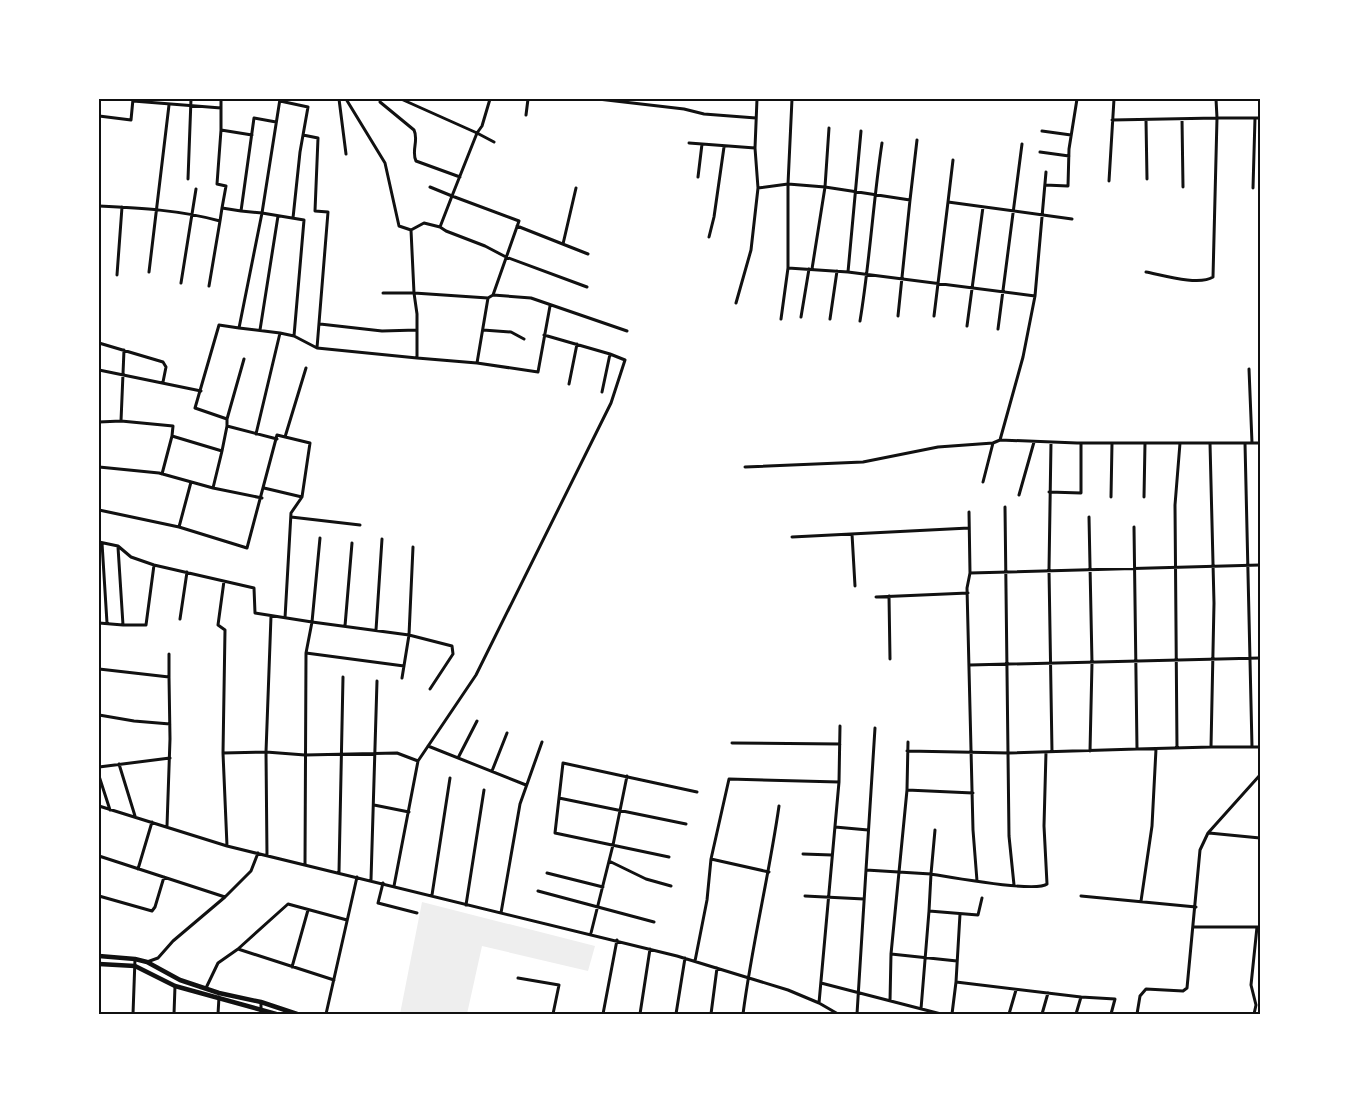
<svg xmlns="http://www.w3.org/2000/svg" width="1359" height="1113" font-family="'Nunito Sans',sans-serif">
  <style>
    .green { fill: #eee }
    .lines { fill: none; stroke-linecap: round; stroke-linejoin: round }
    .minor { stroke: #111; stroke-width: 3 }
    .tertiary { stroke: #111; stroke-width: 4.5 }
    .neatline { fill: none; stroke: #111; stroke-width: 2 }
  </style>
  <rect width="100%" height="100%" fill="#fff"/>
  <path class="green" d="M422,902l173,44 -7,25 -106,-25 -15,68h-67z"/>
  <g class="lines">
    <path class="minor" d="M339,99l7,55
      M346,99l39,64 14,63 12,4 3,63 74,5 5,-3 26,-74 -67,-25 25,-63 -76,-34
      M490,99l-8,27 -5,7 17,9
      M598,99l86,10 20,5 52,4
      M757,99l-2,49 3,40 30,-4v84l60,4 187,24
      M792,99l-4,85 37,3 85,13 -12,116
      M133,101l88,7v22l31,5
      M280,101l28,6 -8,45 -7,66
      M380,102l34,28c5,10 -3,21 2,31l44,16
      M221,108v-9
      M526,115l2,-16
      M99,116l32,4 2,-21
      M1182,119l1,68
      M1112,120l105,-2 -1,-19
      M1146,120l1,59
      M276,122l-22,-4 -13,93 21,2 18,-114
      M221,130l-4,54 9,2 -4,22
      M1042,131l29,4
      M303,135l15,3 -3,73 13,1 -11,136
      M689,143l66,5
      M1040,152l29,4
      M1046,172l-11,124 -12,61 -23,83 77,3h183
      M698,177l4,-33
      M188,179l3,-80
      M1109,181l5,-82
      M1045,185l23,1 1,-37 8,-50
      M1253,188l2,-70
      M910,200l7,-60
      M948,202l5,-42
      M99,206c41,2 81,4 121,15l2,-13 19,3
      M517,226l71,28
      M440,227l6,4 39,15 21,11 81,30
      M411,230l13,-7 16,4 12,-31 -22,-9
      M709,237l5,-20 10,-70
      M563,244l13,-56
      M812,269l13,-82 4,-59
      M149,272l20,-167
      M848,272l13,-141
      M1146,272c16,3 53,14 67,5l4,-159h43
      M117,275l5,-68
      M181,283l15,-94
      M209,286l11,-65
      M493,295l38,3 96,33
      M736,303l15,-53 7,-62
      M934,316l14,-114 124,17
      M801,317l8,-48
      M781,319l7,-51
      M830,319l7,-48
      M860,321c10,-60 13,-119 22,-178
      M320,324l62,7 35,-1
      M967,326l16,-119
      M239,328l41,5 -24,101
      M998,329l24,-185
      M260,330l18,-114
      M483,330l28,2 13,7
      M280,333l14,3 23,12 100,10v-44l-3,-21h-31
      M544,335l66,19 -8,38
      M99,343l64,19 3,5 -3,15
      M124,350l-3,71 52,5 -1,10 50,15 -9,37 49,10
      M417,358l60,5 61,9 12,-66
      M477,363l11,-65
      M1249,369l3,74
      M99,370l102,21
      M569,384l8,-40
      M227,419l17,-60
      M99,422l22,-1
      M285,437l21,-69
      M277,439l-50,-13v-7l-32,-11 24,-83 20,3 23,-115 42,7 -10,116
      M1051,442l-2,128 3,182
      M1210,443l4,160 -3,144h41l-7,-304
      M222,451l5,-25
      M99,467l60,6 54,15
      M745,467l118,-5 75,-15 55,-4
      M162,474l10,-38
      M983,482l10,-39 7,-3
      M264,488l38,9 -11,16 -6,105
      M1049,492l32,1v-50
      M1019,495l15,-53
      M1111,497l1,-54
      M1144,497l1,-54
      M1005,507l4,329 5,49
      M99,510l80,17 68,21 30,-113 33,8 -8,54
      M969,512l1,61
      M291,517l69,8
      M1089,517l3,146 -2,88
      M179,527l12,-45
      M852,534l3,52
      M792,537l177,-9
      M99,542l19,4 13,11 23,8 100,23 1,25 57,9 8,-84
      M102,543l5,80
      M889,596l1,63
      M876,597l92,-4
      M271,616l-5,136 39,3 92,-2 21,8 -24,125
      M180,619l7,-47
      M99,623l24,2 -5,-78
      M123,625h23l8,-60
      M345,626l7,-83
      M376,630l6,-91
      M306,653l98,13
      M970,665l290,-7
      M99,669l70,8 1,62 -3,87
      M169,677v-23
      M402,678l7,-43 4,-88
      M99,715l35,6 36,3
      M875,728l-9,142 65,4 4,-44
      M732,743l108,1
      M428,746l98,39
      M1252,747h8
      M1177,748l-2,-243 5,-62
      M1137,749l74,-2
      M907,751l102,2 128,-4 -3,-222
      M223,753l2,-123 -7,-5 6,-44
      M458,758l19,-37
      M418,761l58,-86 135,-272 14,-43 -15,-6
      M119,764l16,52
      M99,767l71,-9
      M492,771l15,-38
      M99,776l11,34
      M907,790l66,3
      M559,798l127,26
      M374,805l35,7
      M99,806l128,40 450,110 111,34 31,13 19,11
      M835,827l33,3
      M1209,833l51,5
      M227,846l-4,-93 43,-1 1,104
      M803,854l29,1
      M99,856l126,41
      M669,857l-114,-24 8,-70 134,29
      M711,859l58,13
      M609,861l37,18 25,7
      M305,865l1,-212 6,-31 97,13 43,11 1,8 -23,35
      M138,869l14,-47
      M339,872l4,-195
      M547,873l56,14
      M371,880l6,-199
      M977,881l-4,-51 -6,-242 3,-15 290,-8
      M383,883l-5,20 39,10
      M538,891l116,31
      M432,895l18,-117
      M99,896l53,15 3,-4 9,-30
      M805,896l59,3
      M1081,896l115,11
      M982,898l-4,17 -49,-4 2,-37c18,3 105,19 116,10l-3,-58 2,-74
      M1141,901l11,-75 4,-77
      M466,905l18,-115
      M501,913l19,-109 22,-62
      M960,914l-4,68 125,15 -5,17
      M1194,927h66
      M591,933l22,-88 14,-69
      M238,949l96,31
      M891,954l66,7
      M695,961l12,-61 4,-41 18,-80 110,3
      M147,962l11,-4 15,-17 52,-44 26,-26 7,-18
      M292,967l16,-57
      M518,978l41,7 -6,29
      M821,983l120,31
      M206,988l12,-25 20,-14 50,-45 59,16
      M1081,997l34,2 -4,15
      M890,1001l1,-47 16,-164 1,-48
      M819,1003l20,-221 1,-56
      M921,1009l8,-98
      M133,1014l2,-55
      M174,1014l1,-28
      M218,1014l1,-17
      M261,1014v-12
      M326,1014l31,-137
      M603,1014l14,-74
      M640,1014l10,-65
      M676,1014l9,-56
      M711,1014l6,-46
      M743,1014c9,-70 26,-138 36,-208
      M857,1014l9,-144
      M952,1014l4,-32
      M1009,1014l7,-24
      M1042,1014l6,-21
      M1137,1014l3,-18 6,-7 37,2 4,-3 13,-138 8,-17 52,-58
      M1254,1014l2,-9 -5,-20 6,-58"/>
    <path class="tertiary" d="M99,956l36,3 12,3 33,18 39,13 42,9 36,12
      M99,964l36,2 40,20 101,28"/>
  </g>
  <rect width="1359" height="1113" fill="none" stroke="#ffffff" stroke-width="200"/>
  <rect x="100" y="100" width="1159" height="913" class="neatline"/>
</svg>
